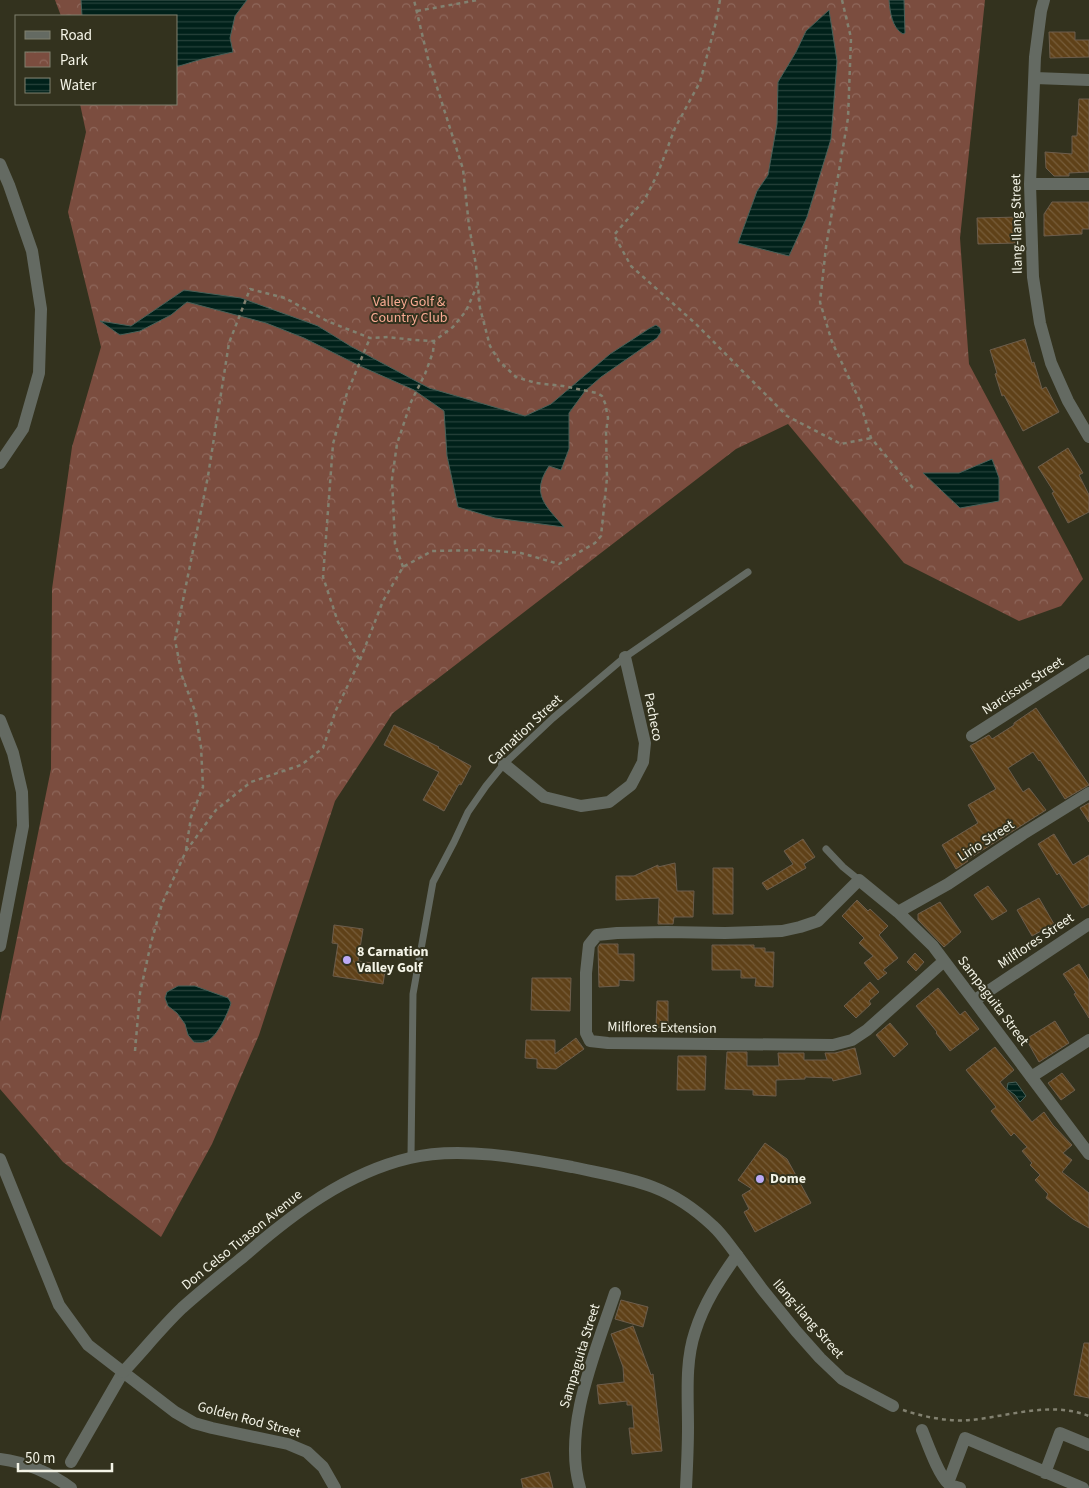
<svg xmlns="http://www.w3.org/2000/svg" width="1089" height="1488" font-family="'Source Sans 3',sans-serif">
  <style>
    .park { fill: url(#park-crowns) }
    .water { fill: url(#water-rules); stroke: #496058 }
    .building { fill: url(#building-back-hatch); stroke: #6c5d4c }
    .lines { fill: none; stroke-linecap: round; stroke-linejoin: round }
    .path { stroke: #828170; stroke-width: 2.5; stroke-dasharray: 4 4; stroke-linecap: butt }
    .service { stroke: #646a62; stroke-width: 7 }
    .minor { stroke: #646a62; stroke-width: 12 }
    .tertiary { stroke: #646a62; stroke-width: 12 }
    .poi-dot { fill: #bbaaf6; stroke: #33321e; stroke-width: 2 }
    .labels { text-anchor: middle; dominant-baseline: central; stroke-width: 4; stroke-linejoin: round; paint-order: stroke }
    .street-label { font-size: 14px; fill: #f4f4e7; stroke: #33321e }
    .park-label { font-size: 14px; fill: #faab93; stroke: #33321e }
    .poi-label { font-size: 14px; font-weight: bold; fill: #f4f4e7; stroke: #33321e; text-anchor: start }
  </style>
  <defs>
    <pattern id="park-crowns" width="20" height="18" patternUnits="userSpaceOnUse" patternTransform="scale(1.25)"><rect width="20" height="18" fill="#7b4d3f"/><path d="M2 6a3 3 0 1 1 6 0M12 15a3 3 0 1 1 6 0" fill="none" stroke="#8e675b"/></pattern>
    <pattern id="water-rules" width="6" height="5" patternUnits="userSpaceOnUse" patternTransform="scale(1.25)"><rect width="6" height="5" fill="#00211a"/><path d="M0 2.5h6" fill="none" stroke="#26423b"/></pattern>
    <pattern id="building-back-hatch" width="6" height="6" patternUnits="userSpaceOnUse" patternTransform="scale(1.25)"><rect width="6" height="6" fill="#5f4118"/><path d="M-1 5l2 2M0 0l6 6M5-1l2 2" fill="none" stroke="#775d3a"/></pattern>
  </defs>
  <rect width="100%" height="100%" fill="#33321e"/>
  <path class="park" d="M55,0h930l-25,238 9,126 102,191 12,24 -22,27 -42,15 -115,-58 -116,-139 -52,25 -343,264 -58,88 -76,234 -47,109 -51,93 -98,-75 -63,-73v-67l51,-253 1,-180 20,-142 29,-100 -33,-135 18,-80 -6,-28h96v-88h-115z"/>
  <path class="water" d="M81,0h166l-12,16 -5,22 3,14 -31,7 -26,8v-51h-94z
    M889,0h15l1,33 -2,1c-11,-6 -13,-22 -14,-34z
    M829,10l8,51 -6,78 -24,78 -18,39 -51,-13 19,-52 11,-16 9,-51 1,-42 18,-30 10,-21z
    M184,290l57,8 77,28 34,21 77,41 96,28 26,-12 59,-50 40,-26 6,-3 4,3 1,4 -4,6 -56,39 -16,14 -16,22v36l-8,21 -12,-4c-19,28 -3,40 15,61l-69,-9 -37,-11 -11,-51 -3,-45 -30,-21 -54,-24 -56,-28 -38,-15 -79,-21 -16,13 -31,16 -20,4 -20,-14 31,5z
    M992,459l7,19v23l-39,7 -37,-35h36z
    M178,986h17l33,12 3,5c-3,10 -14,34 -24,38 -4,2 -10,1 -13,1l-6,-7 -3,-11 -8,-11 -9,-7 -3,-8 2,-6z
    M1016,1082l10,14 -6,6 -5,-7 -8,-6 1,-6z"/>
  <path class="building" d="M1049,32h26v8h14v17l-39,1z
    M1079,99h10v73l-20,1v3h-15l-8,-8 -1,-16 27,2v-18h5z
    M1052,202h37v27h-7v5l-38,2v-22z
    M1021,217v20h-4v6l-39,1 -1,-26z
    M1025,339l7,24 2,-1 8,27 4,-2 13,25 -36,19 -19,-36 -2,1 -7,-22 2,-1 -7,-23z
    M1068,448l15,25 -4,2 10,20v17l-21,11 -16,-30 2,-1 -16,-25z
    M1036,708l53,77 -24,14 -25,-39 -1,1 -6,-9 -25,16 15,24 6,-4 17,22 -79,50 1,1 -12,8 -14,-24 36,-22 -10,-18 28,-16 -26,-43 19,-11 3,4 22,-14v-2z
    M394,725l45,22 -1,1 33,18 -10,19 -2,-1 -15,27 -21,-11 16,-28 -55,-27z
    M1089,803v19l-9,-14z
    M1054,834l19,31 16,-10v49l-7,4 -23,-35 -2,2 -19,-31z
    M803,839l12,18 -11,7 2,4 -39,22 -5,-7 31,-19 -9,-13z
    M675,863l2,28h17l-1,26h-19l-1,7h-15l1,-26 -43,2v-24h18l24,-11v2z
    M713,868h20v46h-20z
    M988,886l19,25 -15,9 -18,-25z
    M1039,898l15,26 -22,12 -15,-26z
    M857,900l11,11 2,-2 18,17 -9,9 19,23 -15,12 4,3 -9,7 -14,-17 9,-7 -14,-13 5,-5 -22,-22z
    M940,902l21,30 -17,15 -26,-27v-6z
    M334,925l29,4 -5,32 28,4 -3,19 -50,-8 5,-32 -6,-1z
    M600,944h18v10h16v27l-15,-1v6l-20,1 -1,-40z
    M712,945h42v3h11v4h9l-1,35 -18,-1 1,-8h-15v-8h-29z
    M915,953l9,9 -8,9 -9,-9z
    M1079,964l10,16v38l-15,-24 2,-1 -13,-19z
    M532,978h39l-1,33 -39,-1z
    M870,982l9,10 -10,9 2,3 -15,14 -12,-12z
    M938,988l22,27 5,-4 14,18 -29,22 -14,-18 1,-1 -21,-26z
    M657,1001h11v27l-12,-1z
    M1055,1021l14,22 -30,19 -13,-23z
    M890,1023l18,21 -14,13 -18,-22z
    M576,1038l8,11 -28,20 -19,-1v-9l-12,-1 1,-18h29v14z
    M995,1047l19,23 -14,12 32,40 12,-10 9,13 19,20 -9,8 9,7 -10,12 27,21v35l-16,-9 -27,-21 2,-4 -13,-14 5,-5 -10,-10 2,-2 -10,-12 5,-4 -13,-14 -3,3 -20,-25 5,-4 -30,-37z
    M855,1048l6,26 -28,7 -1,-3 -27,-1v2l-29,1v16l-23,-1v-5l-28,-1 2,-37h20v14h32l-1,-13h26v7h23l-2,-7h10z
    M678,1056h28l-1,34h-28z
    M1062,1073l13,17 -14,10 -13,-17z
    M765,1143l22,16 24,44 -56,29 -11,-20 5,-3 -7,-14 10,-6 -14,-9z
    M621,1300l27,7 -5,20 -28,-8z
    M633,1326l18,49 2,-1 9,77 -30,3 -3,-26h5l-2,-23h-5v-4l-28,3 -2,-19 27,-3 -1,-15 -12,-33z
    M1084,1343h5v55l-15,-3z
    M549,1472l4,16h-30l-2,-9z"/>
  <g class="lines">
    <path class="path" d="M720,0l-4,22 -16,60 -25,46 -17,45 -13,26 -31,36 17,31 65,58 91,92 54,28 30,-6
      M842,0l9,38 -3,80 -22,129 -6,55 12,40 27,57 12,39 42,50
      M417,11l61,-11
      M403,567l-8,-23 -3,-65 5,-35 14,-42 14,-28 8,-22 1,-11
      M359,659l-21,-37 -15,-45 10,-133 14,-51 23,-55
      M186,850l5,-33 12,-30 -2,-40 -6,-36 -13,-35 -7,-36 33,-164 21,-133 21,-54 35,9 42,23 43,17 18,-1 25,3 21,1 19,-14 13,-16 11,-25
      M135,1051l5,-58 11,-50 11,-39 24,-53 30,-41 35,-28 50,-17 22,-17 13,-38 24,-50 23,-59 20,-34 29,-16 52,-1 37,3 38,11 36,-21 6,-7 6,-58 -1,-46 2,-14 -3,-15 -3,-7 -5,-3 -34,-7 -27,-3 -20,-6 -17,-16 -9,-15 -10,-38 -4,-43 -7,-39 -6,-57 -35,-110 -14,-59
      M903,1410c21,7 46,12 68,10 39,-4 80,-19 118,-4"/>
    <path class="service" d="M826,849l17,18 16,13
      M411,1157l2,-163 20,-112 21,-40 14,-30 18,-26 18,-22 49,-46 72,-61 123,-85"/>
    <path class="minor" d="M1044,0l-3,11 -6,46 -5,127 3,93 7,46 11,40 17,38 21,36
      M1035,78l54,2
      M1030,184h59
      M972,736l117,-75
      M504,764l40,33 37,9 28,-4 22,-17 12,-23 2,-19 -20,-86
      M898,912l50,-28 75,-50 66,-41
      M944,961l-77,69 -15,10 -19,5 -225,-2 -18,-2 -4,-8v-60l3,-28 8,-10 20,-2 50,-1 58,1 57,-2 18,-4 18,-6 41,-41 39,32 35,34 156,208
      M975,1000l114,-76
      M1031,1077l58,-37
      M737,1255l25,34 34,42 24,27 22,21 51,27
      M922,1430c5,12 17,47 27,54 3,2 8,3 11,4
      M0,1459c25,3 51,14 71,29
      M71,1462l52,-90 52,40 19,11 18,5 76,16 19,8 16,15 12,21
      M1045,1473l15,-40 29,12
      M948,1483l17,-45 118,50
      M580,1488c-18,-60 16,-137 35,-195"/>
    <path class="tertiary" d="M0,164l9,21 23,66 9,58 -2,64 -16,56 -23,34
      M0,720l13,33 9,39 1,34 -23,120
      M0,1159l59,146 29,40 35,27c20,-21 38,-44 59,-64 20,-18 40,-34 61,-51 49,-43 103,-84 167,-99 48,-12 115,0 162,9 27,6 55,10 81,20 21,8 43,23 60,39 9,8 16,19 24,29 -17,24 -33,48 -42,77 -10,30 -7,63 -7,95 0,20 -1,41 -2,61"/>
  </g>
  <g class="poi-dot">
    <circle cx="347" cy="960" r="5"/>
    <circle cx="760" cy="1179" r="5"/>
  </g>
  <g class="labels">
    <g class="street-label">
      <text transform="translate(1017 224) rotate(-91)">Ilang-Ilang Street</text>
      <text transform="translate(1023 686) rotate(-33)">Narcissus Street</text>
      <text transform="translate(653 717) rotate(79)">Pacheco</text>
      <text transform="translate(525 730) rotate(-43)">Carnation Street</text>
      <text transform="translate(986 841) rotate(-33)">Lirio Street</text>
      <text transform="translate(1036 941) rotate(-34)">Milflores Street</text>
      <text transform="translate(993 1001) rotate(53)">Sampaguita Street</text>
      <text transform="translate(662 1028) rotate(1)">Milflores Extension</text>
      <text transform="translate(242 1240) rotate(-39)">Don Celso Tuason Avenue</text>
      <text transform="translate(808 1319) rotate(49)">Ilang-ilang Street</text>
      <text transform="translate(580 1356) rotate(-73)">Sampaguita Street</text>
      <text transform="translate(249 1420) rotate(15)">Golden Rod Street</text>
    </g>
    <g class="park-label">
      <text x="409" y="302">Valley Golf &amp;<tspan x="409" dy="16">Country Club</tspan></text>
    </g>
    <g class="poi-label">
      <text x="357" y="952">8 Carnation<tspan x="357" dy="16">Valley Golf</tspan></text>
      <text x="770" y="1179">Dome</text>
    </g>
  </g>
  <rect x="15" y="15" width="162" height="90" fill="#33321e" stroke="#80806e"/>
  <rect x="25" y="31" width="25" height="8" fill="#646a62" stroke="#80806e"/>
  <text x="60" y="40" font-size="15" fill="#f4f4e7">Road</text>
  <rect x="25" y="52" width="25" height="15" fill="url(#park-crowns)" stroke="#80806e"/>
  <text x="60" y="65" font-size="15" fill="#f4f4e7">Park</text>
  <rect x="25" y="78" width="25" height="15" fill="url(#water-rules)" stroke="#80806e"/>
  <text x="60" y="90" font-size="15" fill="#f4f4e7">Water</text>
  <path d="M18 1463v8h94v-8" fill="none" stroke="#f4f4e7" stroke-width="2.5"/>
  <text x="25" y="1463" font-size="15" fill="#f4f4e7" stroke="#33321e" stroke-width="4" paint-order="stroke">50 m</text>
</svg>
